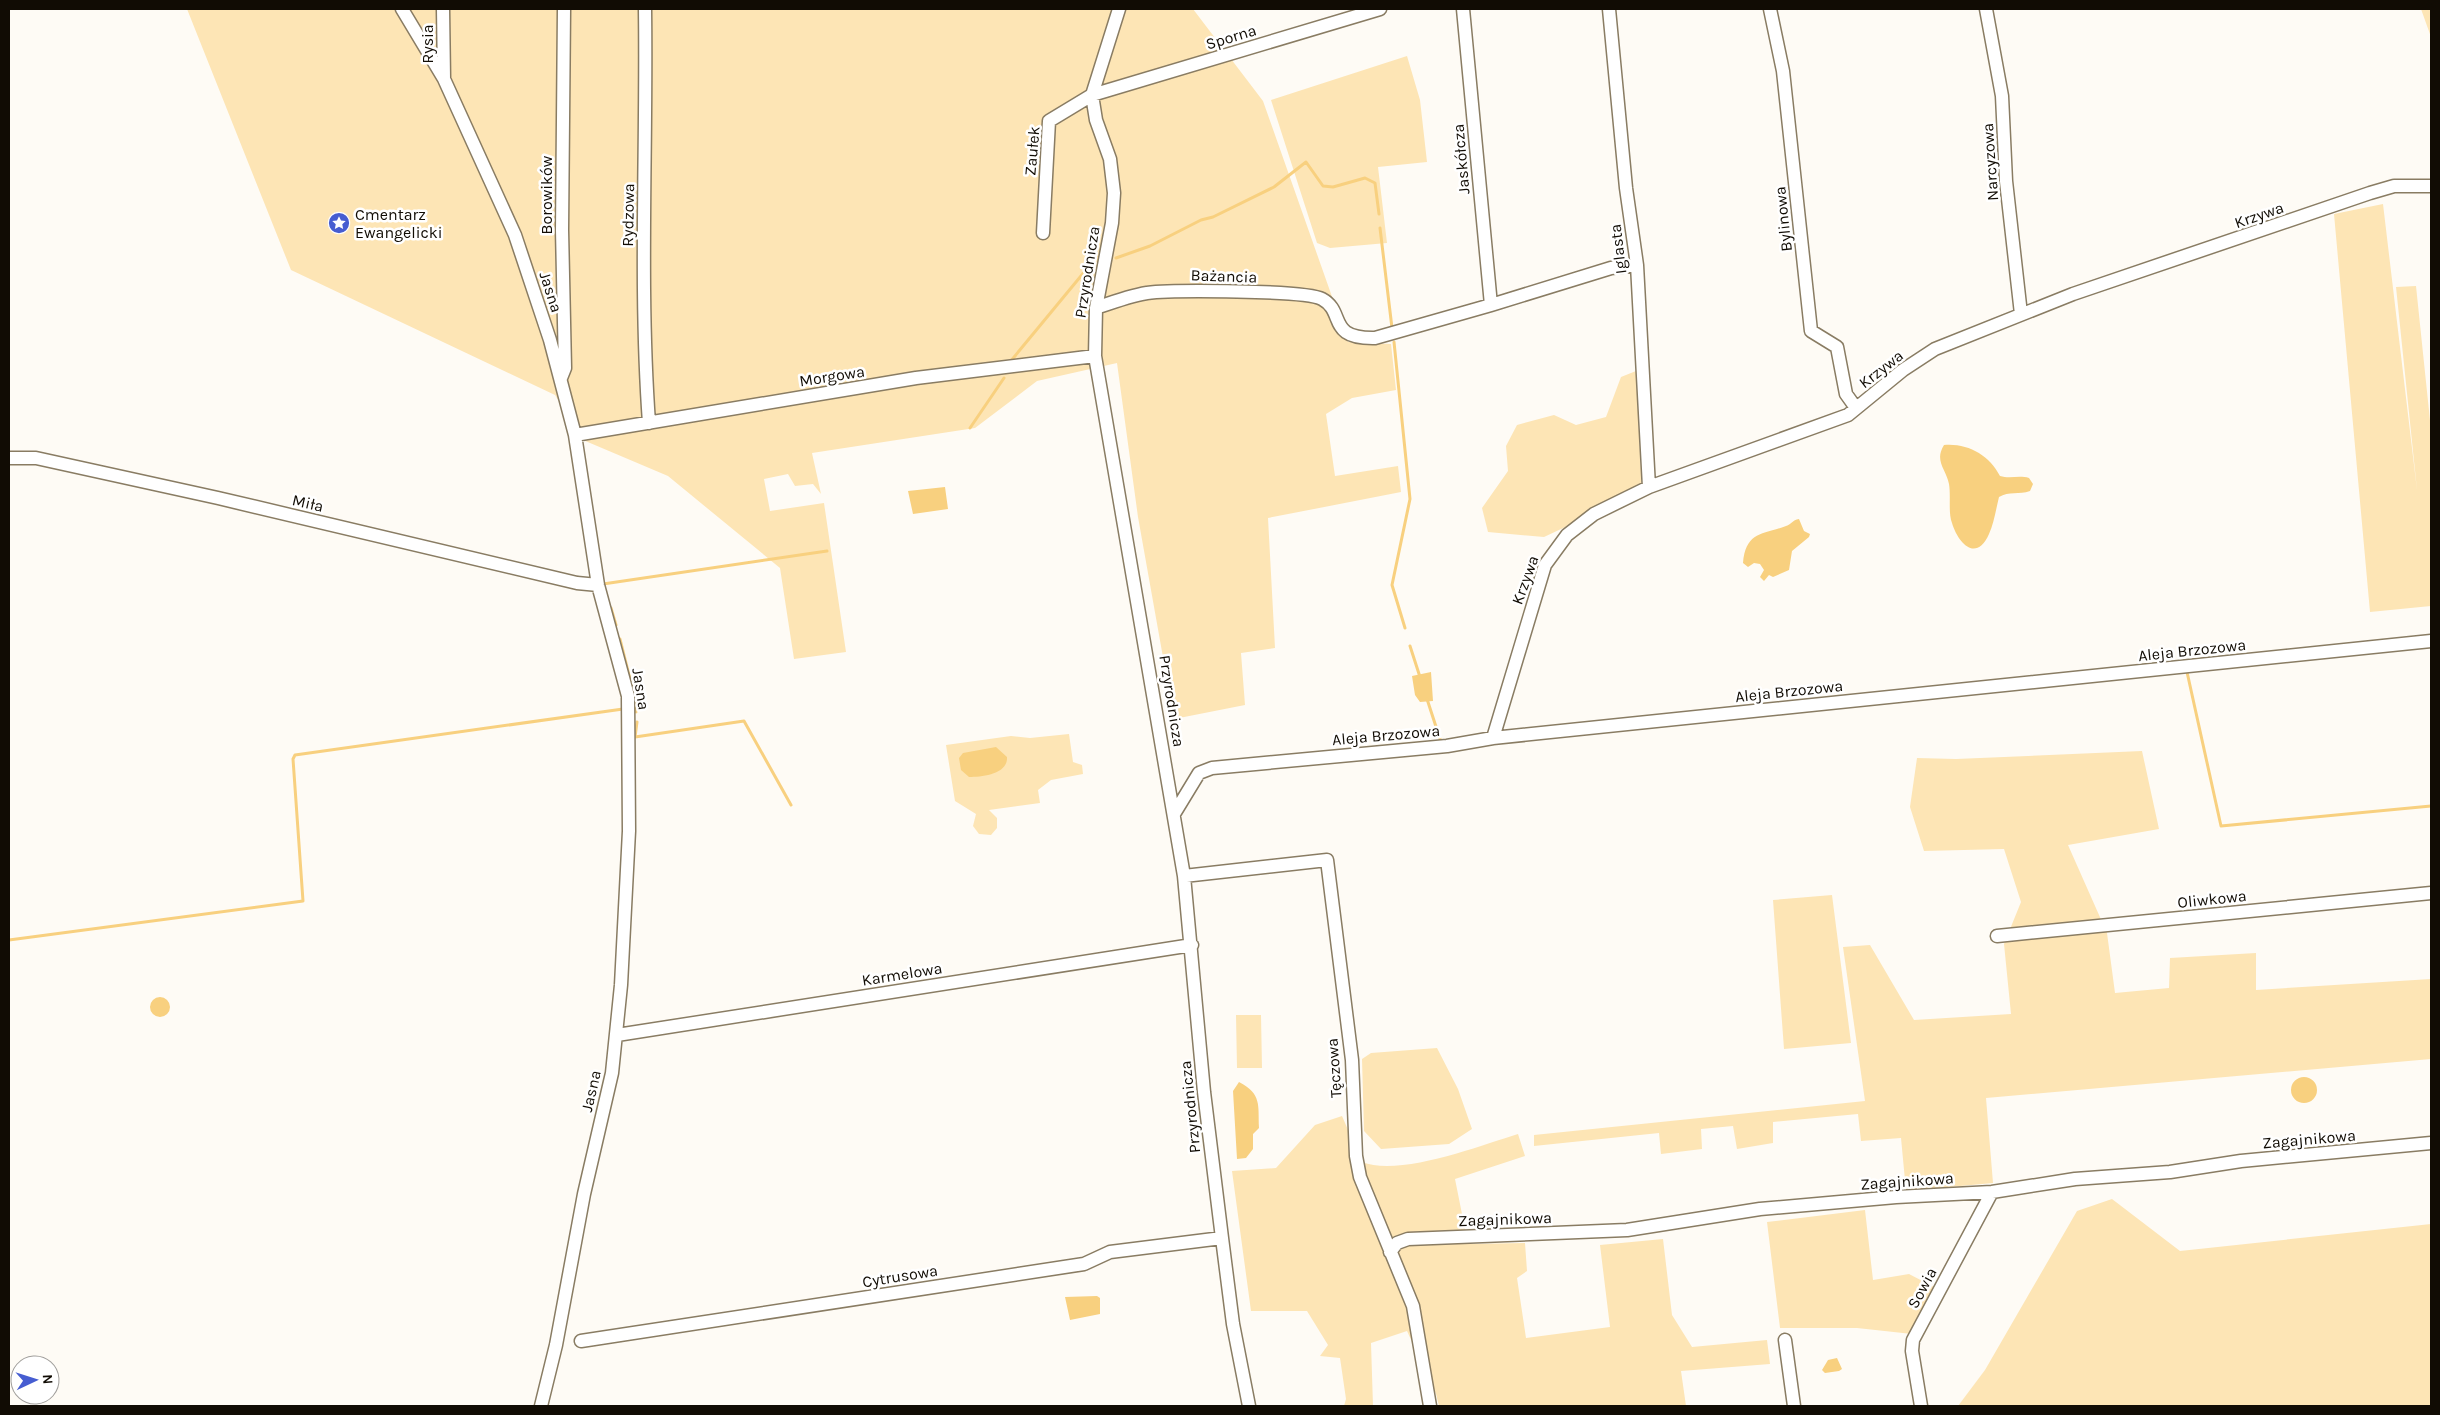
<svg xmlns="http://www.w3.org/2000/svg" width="2440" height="1415" font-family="Karla,sans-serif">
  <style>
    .green { fill: #fde5b5 }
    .water { fill: #f8d07f }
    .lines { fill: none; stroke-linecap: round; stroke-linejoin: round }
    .stream { stroke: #f8d07f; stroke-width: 3 }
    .minor-casing { stroke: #897c63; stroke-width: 15 }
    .minor { stroke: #fff; stroke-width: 12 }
    .labels { text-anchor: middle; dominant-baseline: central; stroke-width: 5; stroke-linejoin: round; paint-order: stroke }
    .street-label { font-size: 16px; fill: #110c04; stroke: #fff }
    .poi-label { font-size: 16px; fill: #110c04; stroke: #fff; text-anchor: start }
  </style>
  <rect width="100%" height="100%" fill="#fefbf5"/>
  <path class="green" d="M187,9h1006l70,92 85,241 43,2 5,46 -44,8 -26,16 9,62 63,-10 3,26 -133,26 7,130 -34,5 4,52 -71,14 -36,-202 -21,-154 -80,18 -62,47 -163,25 9,41 -8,-10 -18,2 -7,-12 -24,5 6,32 54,-8 22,149 -52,7 -14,-91 -112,-92 -85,-36 -28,-45 -264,-125z
    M2421,9h10v28z
    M1407,56l13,44 7,62 -49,5 9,76 -57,5 -13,-5 -46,-143z
    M2383,204l34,286 -21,-203 20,-1 15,144v176l-61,6 -36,-398z
    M1636,371l6,120 -98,46 -56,-5 -6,-24 26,-37 -2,-25 11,-21 37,-10 22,10 30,-8 15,-40z
    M1069,734l4,28 9,3 1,9 -32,6 -13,10 2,13 -51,7 8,8v10l-6,7 -12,-1 -6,-8 3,-12 -21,-13 -9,-56 65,-9 19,2z
    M2142,751l17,78 -91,16 39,88 8,60 54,-5 1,-30 86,-5v37l175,-11v80l-445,39 7,85 -87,8 -5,-53 -40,3 -3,-27 -85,8v21l-36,6 -4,-23 -32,3 1,20 -41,5 -2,-21 -125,13v-11l331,-34 -22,-154 27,-2 44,75 97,-6 -7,-70 17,-42 -17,-53 -80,2 -14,-44 7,-49 39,1z
    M1832,895l19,148 -67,6 -11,-149z
    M1236,1015h25l1,53h-25z
    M1437,1048l21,41 14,40 -23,15 -68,5 -17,-18 -2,-72 9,-6z
    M1342,1116l20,46c37,15 117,-16 156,-28l7,22 -70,23 13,65 57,-1 2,28 -10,7 9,60 84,-11 -10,-82 63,-6 9,76 20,32 75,-7 3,24 -89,7 5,35h-247l-3,-12 -29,-63 -36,12 2,63h-29l2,-7 -6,-41 -20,-2 8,-11 -21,-34h-56l-19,-140 44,-3 39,-43z
    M2112,1199l68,52 251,-27v182h-473l27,-36 92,-159z
    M1865,1210l8,70 36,-6 25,13 -22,47 -55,-6h-77l-13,-106z"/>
  <path class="water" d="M1944,445c24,-2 45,10 56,31 10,3 19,-1 29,2l4,6 -3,7c-11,4 -21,0 -31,6 -3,12 -5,26 -10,37 -13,29 -31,9 -37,-11 -4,-10 -1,-27 -3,-39 -3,-15 -15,-23 -5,-39z
    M945,487l3,22 -35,5 -5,-23z
    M1799,519l5,12 6,3 -1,3 -17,14 -3,19 -16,7 -4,-2 -5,6 -4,-4 4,-7 -4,-6 -6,-1 -6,4 -5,-4c3,-31 18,-28 43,-37 6,-2 6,-6 13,-7z
    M1431,672l2,29 -13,1 -5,-7 -3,-19z
    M996,747l11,10c1,17 -24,20 -38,20l-8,-7 -2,-12 4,-5z
    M150 1007a10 10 0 1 1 20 0a10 10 0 1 1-20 0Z
    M2291 1090a13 13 0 1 1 26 0a13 13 0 1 1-26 0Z
    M1239,1082c23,12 19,23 20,46l-6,6v15l-7,9 -9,1 -4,-68z
    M1097,1296l3,2v16l-30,6 -5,-23z
    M1837,1358l5,11 -3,2 -14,2 -3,-3 6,-10z"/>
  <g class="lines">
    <path class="stream" d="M1380,228l12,100
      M1116,258l34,-12 51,-26 12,-3 61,-30 32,-25 17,24 10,1 32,-9 10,5 4,31
      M1394,342l16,157 -18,86 13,43
      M1010,362l85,-103 5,-2
      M970,428l34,-50
      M603,584l224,-33
      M611,608l5,17
      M620,639l15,60 1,13
      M1410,646l10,31
      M2187,672l34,154 210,-20
      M1427,699l13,40
      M637,722l-2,15 109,-16 47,84
      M9,940l294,-39 -10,-142 2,-4 328,-46"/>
    <g class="minor-casing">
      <path id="minor" d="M402,9l42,70 71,156 35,105 25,95 23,150 30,111 1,135 -8,154 -9,88 -28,121 -28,151 -15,61
        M443,9l1,70
        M645,9c2,138 -6,276 4,414
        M1119,9l-27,86 4,25 14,39 4,34 -2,30 -16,85 -1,48 89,520 20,216 18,146 11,86 16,82
        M1463,9l28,296
        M1609,9l17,179 11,77 12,222
        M1770,9l13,62 28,260 26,16 9,47 10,14
        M1986,9l16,87 4,85 15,133
        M1043,233l6,-112 43,-26 288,-86
        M1096,308c17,-6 33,-12 51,-15 24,-3 158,-3 175,6 24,13 4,40 53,39l116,-33 120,-37 26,-3
        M561,378l4,-10 -3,-138 2,-221
        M575,435l341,-57 179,-22
        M9,458h27l182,40 359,85 21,2
        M1493,738l52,-173 22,-30 27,-21 55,-27 199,-72 55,-45 32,-21 138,-55 297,-101 24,-7h37
        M1174,814l25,-41 13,-5 235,-22 46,-8 938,-97
        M1184,876l143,-16 25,200 4,96 4,21 53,129 17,100
        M1997,936l434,-43
        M617,1035l575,-90
        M1390,1252l7,-9 11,-4 219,-9 133,-21 136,-12 96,-5 83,-13 95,-7 71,-11 190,-18
        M1785,1340l9,66
        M581,1341l503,-77 26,-12 112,-14
        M1921,1406l-9,-55 1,-11 79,-148"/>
    </g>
    <use href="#minor" class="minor"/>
  </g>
  <defs>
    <g id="sight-disc" transform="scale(1.125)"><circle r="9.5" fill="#465dd1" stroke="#fff"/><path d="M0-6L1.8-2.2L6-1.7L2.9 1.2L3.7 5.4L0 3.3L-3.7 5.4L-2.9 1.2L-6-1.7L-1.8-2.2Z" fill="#fff"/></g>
  </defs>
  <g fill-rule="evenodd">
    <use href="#sight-disc" x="339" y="223"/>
  </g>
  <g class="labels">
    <g class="street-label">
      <text transform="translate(1231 37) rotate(-17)">Sporna</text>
      <text transform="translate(427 44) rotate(-90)">Rysia</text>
      <text transform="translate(1032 151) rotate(-85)">Zaułek</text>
      <text transform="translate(1461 159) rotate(-95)">Jaskółcza</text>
      <text transform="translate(1990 162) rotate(-94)">Narcyzowa</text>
      <text transform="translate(546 195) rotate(-90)">Borowików</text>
      <text transform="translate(628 215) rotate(-89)">Rydzowa</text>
      <text transform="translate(2259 215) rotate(-19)">Krzywa</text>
      <text transform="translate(1783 219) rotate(-96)">Bylinowa</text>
      <text transform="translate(1618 249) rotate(-97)">Iglasta</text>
      <text transform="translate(1087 272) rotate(-81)">Przyrodnicza</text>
      <text transform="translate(1224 276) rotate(2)">Bażancia</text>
      <text transform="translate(551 292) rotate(72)">Jasna</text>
      <text transform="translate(1881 369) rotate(-38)">Krzywa</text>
      <text transform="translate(832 376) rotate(-9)">Morgowa</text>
      <text transform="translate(308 503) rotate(13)">Miła</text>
      <text transform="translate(1525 580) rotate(-70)">Krzywa</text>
      <text transform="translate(2192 650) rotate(-6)">Aleja Brzozowa</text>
      <text transform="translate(641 689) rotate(81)">Jasna</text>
      <text transform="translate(1789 691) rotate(-6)">Aleja Brzozowa</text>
      <text transform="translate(1172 701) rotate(81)">Przyrodnicza</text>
      <text transform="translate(1386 735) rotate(-5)">Aleja Brzozowa</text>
      <text transform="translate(2212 899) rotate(-6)">Oliwkowa</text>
      <text transform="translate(902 974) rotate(-9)">Karmelowa</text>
      <text transform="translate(1334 1068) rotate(-94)">Tęczowa</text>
      <text transform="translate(591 1091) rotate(-77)">Jasna</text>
      <text transform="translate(1190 1107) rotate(-96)">Przyrodnicza</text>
      <text transform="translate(2309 1139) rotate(-5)">Zagajnikowa</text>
      <text transform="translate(1907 1181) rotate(-4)">Zagajnikowa</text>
      <text transform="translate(1505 1219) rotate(-2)">Zagajnikowa</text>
      <text transform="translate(900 1276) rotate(-9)">Cytrusowa</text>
      <text transform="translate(1922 1288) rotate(-62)">Sowia</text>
    </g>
    <g class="poi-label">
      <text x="355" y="214">Cmentarz<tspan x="355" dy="18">Ewangelicki</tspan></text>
    </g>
  </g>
  <rect width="2440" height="1415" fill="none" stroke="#110c04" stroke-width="20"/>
  <g transform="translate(35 1380) rotate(86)"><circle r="24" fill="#ffffff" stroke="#a09e9b"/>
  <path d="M0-4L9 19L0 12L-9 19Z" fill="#465dd1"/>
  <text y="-8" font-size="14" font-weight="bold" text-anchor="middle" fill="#110c04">N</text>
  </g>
</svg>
